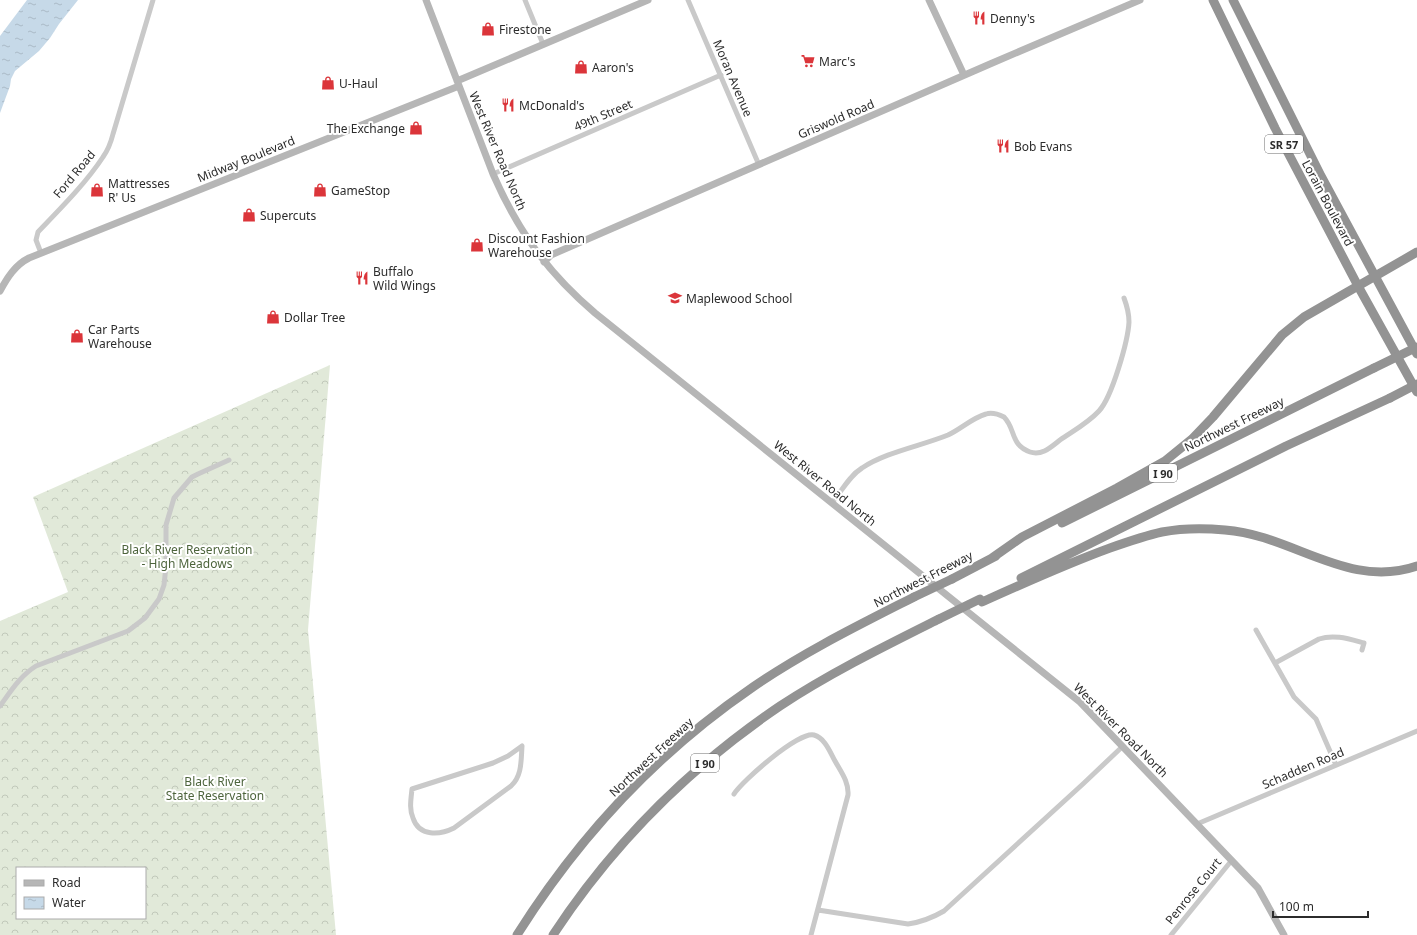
<svg xmlns="http://www.w3.org/2000/svg" width="1417" height="935" font-family="'Noto Sans',sans-serif">
  <style>
    .forest { fill: url(#forest-crowns); fill-rule: evenodd }
    .water { fill: url(#water-ripples) }
    .lines { fill: none; stroke-linecap: round; stroke-linejoin: round }
    .street { stroke: #c9c9c9; stroke-width: 5 }
    .secondary { stroke: #b6b6b6; stroke-width: 7 }
    .highway { stroke: #939393; stroke-width: 9 }
    .highway-bridge { stroke: #939393; stroke-width: 9 }
    .labels { text-anchor: middle; dominant-baseline: central; stroke-width: 4; stroke-linejoin: round; paint-order: stroke }
    .shield { fill: #fff; stroke: #6b6b6b; stroke-width: 1 }
    .shield-label { font-size: 11px; font-weight: bold; fill: #2c2c2c }
    .poi-label { font-size: 12px; fill: #2c2c2c; stroke: #fff; text-anchor: start }
    .street-label { font-size: 12px; fill: #2c2c2c; stroke: #fff }
    .park-label { font-size: 12px; fill: #4d643c; stroke: #fff }
  </style>
  <defs>
    <pattern id="forest-crowns" width="20" height="18" patternUnits="userSpaceOnUse"><rect width="20" height="18" fill="#e1e9d9"/><path d="M2 6a3 3 0 1 1 6 0M12 15a3 3 0 1 1 6 0" fill="none" stroke="#c1c8ba"/></pattern>
    <pattern id="water-ripples" width="26" height="14" patternUnits="userSpaceOnUse"><rect width="26" height="14" fill="#c6d9e8"/><path d="M2 4q2-2 4 0t4 0M15 11q2-2 4 0t4 0" fill="none" stroke="#aabac7"/></pattern>
  </defs>
  <rect width="100%" height="100%" fill="#fff"/>
  <path class="forest" d="M330,365l-22,265 28,305h-336v-314l68,-29 -35,-95zM17,868h128v50h-128z"/>
  <path class="water" d="M27,0h51l-19,24 -9,14 -11,13 -24,20 -4,8 -1,7 -10,27v-77z"/>
  <g class="lines">
    <path class="street" d="M525,0l18,44
      M688,0l71,165
      M493,174l228,-99
      M41,253l-5,-13 2,-8c22,-23 48,-49 65,-75 5,-7 8,-15 10,-23l40,-134
      M832,503c9,-11 17,-27 30,-35 24,-16 59,-22 86,-33 13,-6 24,-17 38,-21 6,-2 12,0 18,3 12,12 6,28 26,35 12,4 21,-5 30,-12 13,-9 28,-17 39,-29 13,-14 29,-70 30,-89 0,-9 -2,-16 -5,-24
      M1256,630l38,67 22,22 20,46
      M1275,663l44,-24c15,-5 30,0 45,4l-2,7
      M0,706c11,-15 20,-30 36,-40l92,-35 17,-13 14,-19 5,-14 2,-19v-41l8,-27 18,-21 6,-3 31,-14
      M522,746c-1,15 0,30 -11,40l-57,42c-14,7 -35,9 -41,-10 -4,-9 -2,-19 -1,-29l81,-26 15,-7z
      M734,794c8,-13 65,-63 80,-59 11,3 16,17 21,26 6,11 14,21 13,34l-37,140
      M1197,824l220,-93
      M818,910l90,14c14,-2 24,-6 36,-13l140,-128 39,-37
      M1171,935l61,-75"/>
    <path class="secondary" d="M426,0l67,174c25,57 54,98 102,139l485,389 178,186 26,47
      M929,0l35,75
      M457,81l191,-81
      M544,262l7,-7 439,-191 150,-64
      M0,291c7,-13 15,-26 29,-33l430,-172"/>
    <path class="highway" d="M1213,0l62,128 83,158 59,106
      M1233,0l88,176 96,178
      M1062,523l312,-155
      M992,558l30,-21 95,-49 48,-27 27,-22 21,-22 69,-82 22,-18 113,-65
      M1021,578l265,-132 104,-48
      M952,579l44,-23
      M982,602c42,-19 84,-38 128,-54 17,-6 34,-12 52,-16 21,-4 42,-4 63,-2 68,5 123,60 192,36
      M517,935c61,-97 141,-183 236,-248 51,-35 106,-62 161,-90
      M553,935c59,-90 137,-168 227,-229 50,-33 105,-60 159,-87"/>
    <path class="highway-bridge" d="M1374,368l43,-21
      M1390,398l27,-14
      M914,597l38,-18
      M939,619l41,-20"/>
  </g>
  <defs>
    <g id="restaurant-bare" transform="scale(1.08)"><path d="M-5-6h1v4h1v-4h1v4h1v-4h1v5L-1.5 .5V6h-2V.5L-5-1ZM5-6V6H3V1.5H1.5Q1.5-4 5-6Z" fill="#db353a" stroke="#fff" stroke-width="2.5" paint-order="stroke"/></g>
    <g id="shop-bare" transform="scale(1.08)"><path d="M-5-2.5h2.3a2.7 3.5 0 0 1 5.4 0H5L5.5 6h-11ZM-1.5-2.5h3a1.5 2.3 0 0 0-3 0Z" fill="#db353a" stroke="#fff" stroke-width="2.5" paint-order="stroke"/></g>
    <g id="supermarket-bare" transform="scale(1.08)"><path d="M-6-5.5h2.5l.6 2H6L4.5 2H-2.5L-4.4-4H-6ZM-1.5 3.2a1.3 1.3 0 1 0 .1 0ZM3 3.2a1.3 1.3 0 1 0 .1 0Z" fill="#db353a" stroke="#fff" stroke-width="2.5" paint-order="stroke"/></g>
    <g id="school-bare" transform="scale(1.08)"><path d="M0-5L7-2L0 1L-7-2ZM-4 1L0 2.5L4 1V4Q0 6-4 4Z" fill="#db353a" stroke="#fff" stroke-width="2.5" paint-order="stroke"/></g>
  </defs>
  <g fill-rule="evenodd">
    <use href="#restaurant-bare" x="979" y="18"/>
    <use href="#shop-bare" x="488" y="29"/>
    <use href="#supermarket-bare" x="808" y="61"/>
    <use href="#shop-bare" x="581" y="67"/>
    <use href="#shop-bare" x="328" y="83"/>
    <use href="#restaurant-bare" x="508" y="105"/>
    <use href="#shop-bare" x="416" y="128"/>
    <use href="#restaurant-bare" x="1003" y="146"/>
    <use href="#shop-bare" x="97" y="190"/>
    <use href="#shop-bare" x="320" y="190"/>
    <use href="#shop-bare" x="249" y="215"/>
    <use href="#shop-bare" x="477" y="245"/>
    <use href="#restaurant-bare" x="362" y="278"/>
    <use href="#school-bare" x="675" y="298"/>
    <use href="#shop-bare" x="273" y="317"/>
    <use href="#shop-bare" x="77" y="336"/>
  </g>
  <g class="labels">
    <g class="shield">
      <rect x="1265" y="135" width="38" height="18" rx="3"/>
      <rect x="1149" y="464" width="28" height="18" rx="3"/>
      <rect x="691" y="754" width="28" height="18" rx="3"/>
    </g>
    <g class="shield-label">
      <text x="1284" y="144">SR 57</text>
      <text x="1163" y="473">I 90</text>
      <text x="705" y="763">I 90</text>
    </g>
    <g class="poi-label">
      <text x="990" y="18">Denny's</text>
      <text x="499" y="29">Firestone</text>
      <text x="819" y="61">Marc's</text>
      <text x="592" y="67">Aaron's</text>
      <text x="339" y="83">U-Haul</text>
      <text x="519" y="105">McDonald's</text>
      <text x="405" y="128" text-anchor="end">The Exchange</text>
      <text x="1014" y="146">Bob Evans</text>
      <text x="108" y="183">Mattresses<tspan x="108" dy="14">R' Us</tspan></text>
      <text x="331" y="190">GameStop</text>
      <text x="260" y="215">Supercuts</text>
      <text x="488" y="238">Discount Fashion<tspan x="488" dy="14">Warehouse</tspan></text>
      <text x="373" y="271">Buffalo<tspan x="373" dy="14">Wild Wings</tspan></text>
      <text x="686" y="298">Maplewood School</text>
      <text x="284" y="317">Dollar Tree</text>
      <text x="88" y="329">Car Parts<tspan x="88" dy="14">Warehouse</tspan></text>
    </g>
    <g class="street-label">
      <text transform="translate(733 78) rotate(67)">Moran Avenue</text>
      <text transform="translate(603 115) rotate(-23)">49th Street</text>
      <text transform="translate(836 119) rotate(-23)">Griswold Road</text>
      <text transform="translate(498 151) rotate(67)">West River Road North</text>
      <text transform="translate(246 159) rotate(-22)">Midway Boulevard</text>
      <text transform="translate(74 174) rotate(-50)">Ford Road</text>
      <text transform="translate(1328 203) rotate(62)">Lorain Boulevard</text>
      <text transform="translate(1234 424) rotate(-26)">Northwest Freeway</text>
      <text transform="translate(825 483) rotate(39)">West River Road North</text>
      <text transform="translate(923 579) rotate(-27)">Northwest Freeway</text>
      <text transform="translate(1121 730) rotate(45)">West River Road North</text>
      <text transform="translate(651 757) rotate(-43)">Northwest Freeway</text>
      <text transform="translate(1303 768) rotate(-23)">Schadden Road</text>
      <text transform="translate(1193 891) rotate(-51)">Penrose Court</text>
    </g>
    <g class="park-label">
      <text x="187" y="549">Black River Reservation<tspan x="187" dy="14">- High Meadows</tspan></text>
      <text x="215" y="781">Black River<tspan x="215" dy="14">State Reservation</tspan></text>
    </g>
  </g>
  <rect x="16" y="867" width="130" height="52" fill="#ffffff" stroke="#ababab"/>
  <rect x="24" y="880" width="20" height="6" fill="#b6b6b6" stroke="#ababab"/>
  <text x="52" y="887" font-size="12" fill="#2c2c2c">Road</text>
  <rect x="24" y="897" width="20" height="12" fill="url(#water-ripples)" stroke="#ababab"/>
  <text x="52" y="907" font-size="12" fill="#2c2c2c">Water</text>
  <path d="M1273 911v6h95v-6" fill="none" stroke="#2c2c2c" stroke-width="2"/>
  <text x="1279" y="911" font-size="12" fill="#2c2c2c" stroke="#ffffff" stroke-width="3" paint-order="stroke">100 m</text>
</svg>
